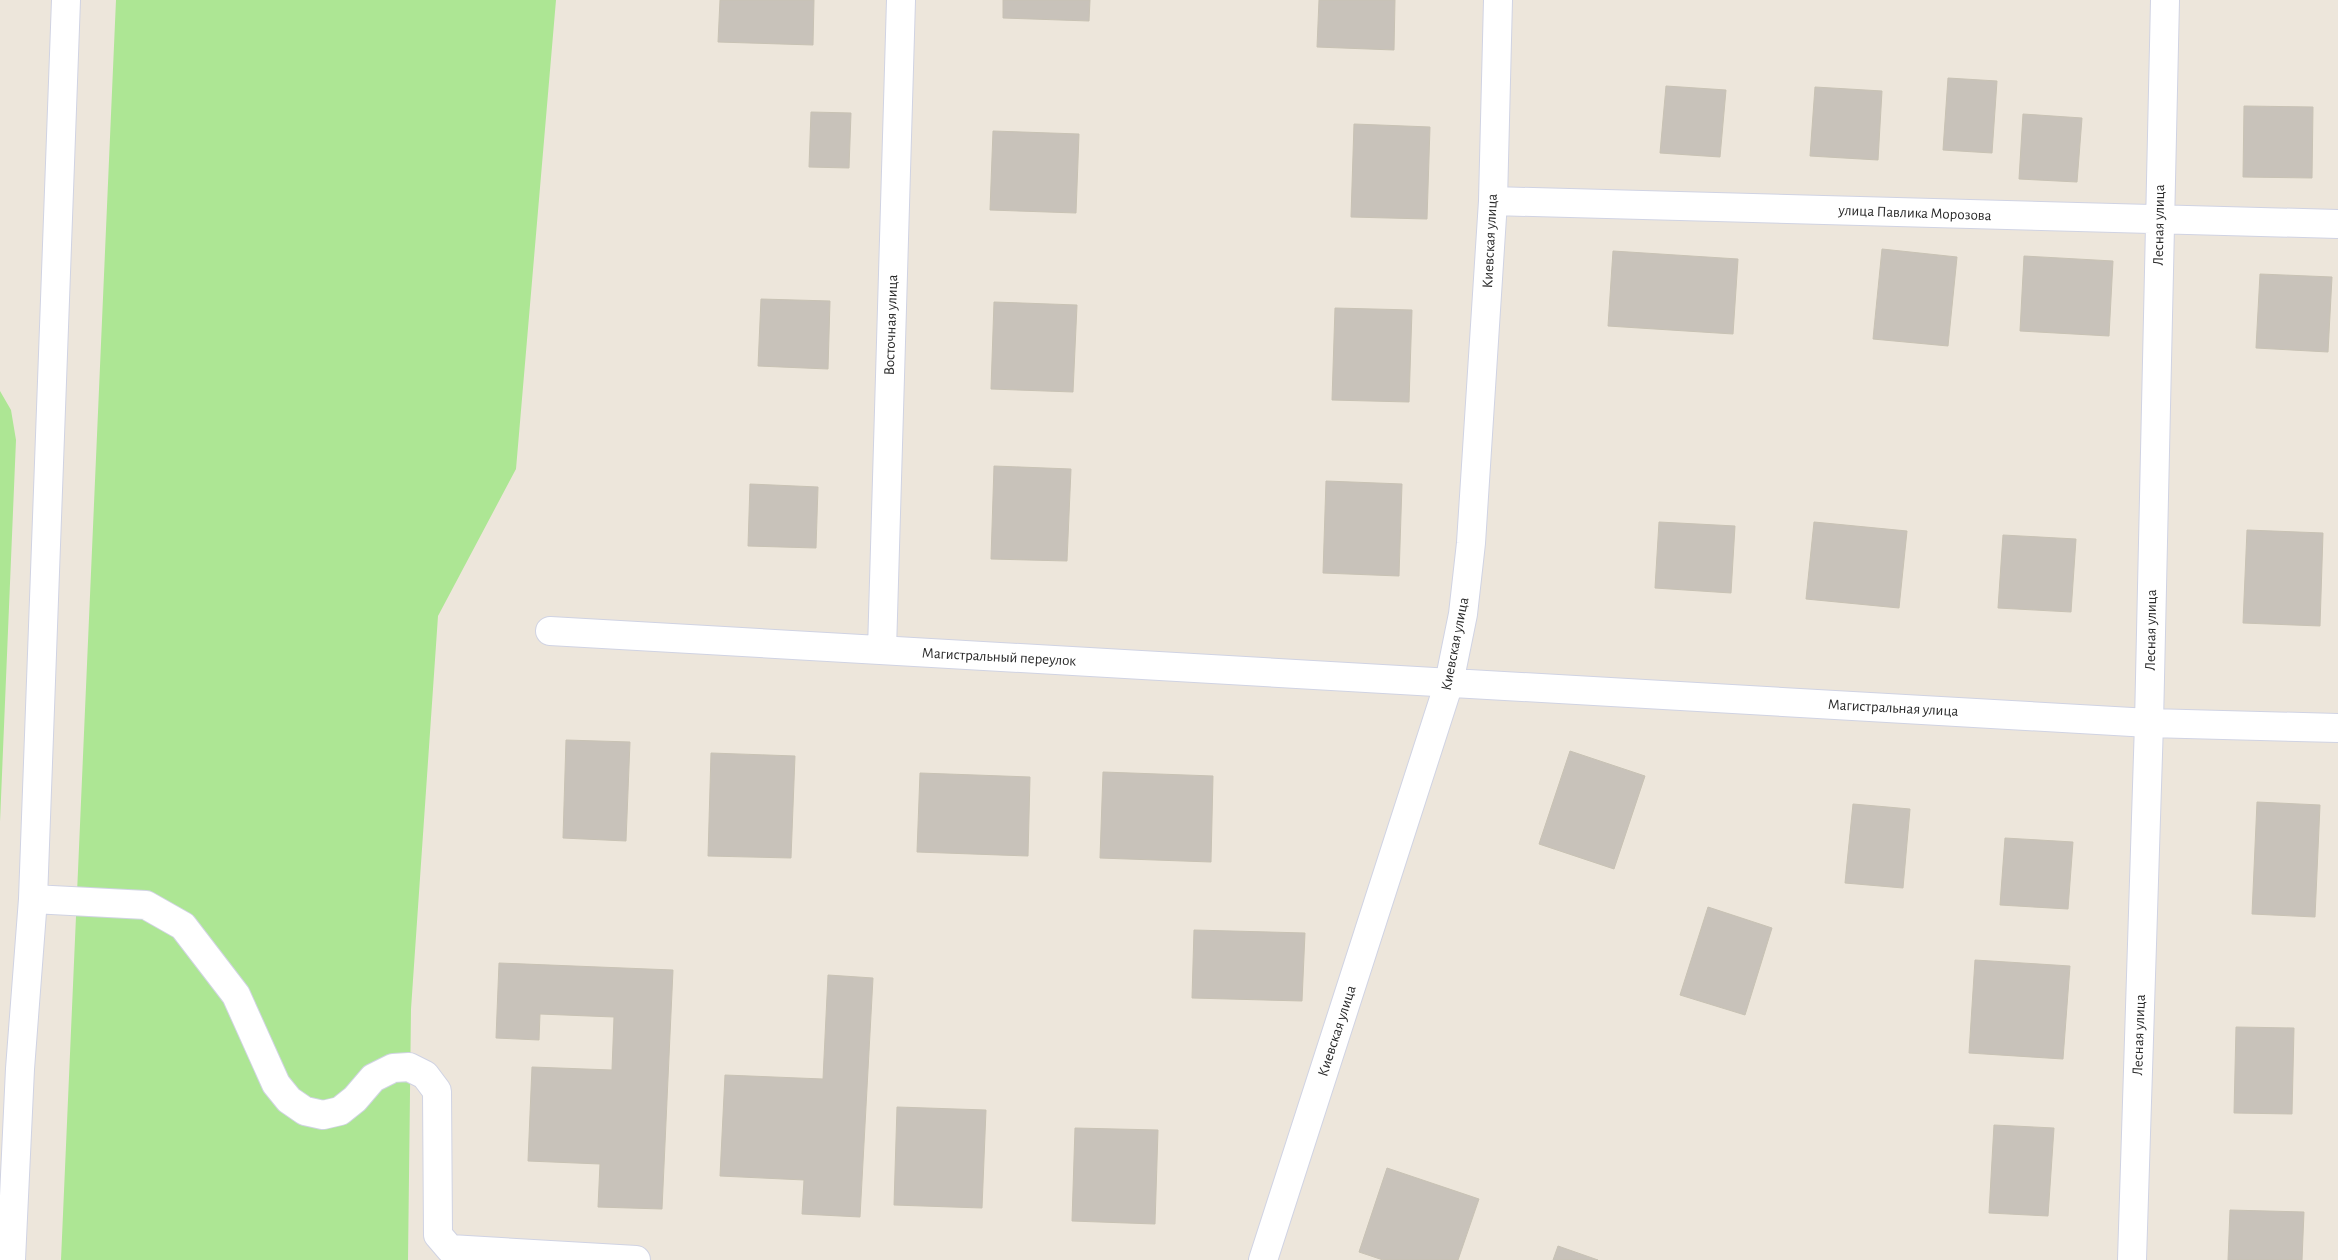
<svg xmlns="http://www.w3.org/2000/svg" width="2338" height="1260" font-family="'Alegreya Sans',sans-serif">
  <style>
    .green { fill: #ade694 }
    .building { fill: #c8c2ba; stroke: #c8c2b4 }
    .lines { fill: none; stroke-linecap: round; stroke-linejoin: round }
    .minor-casing { stroke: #d0d3e3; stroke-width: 30 }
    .minor { stroke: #fff; stroke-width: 28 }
    .labels { text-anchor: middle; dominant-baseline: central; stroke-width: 5; stroke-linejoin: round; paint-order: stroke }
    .street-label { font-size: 15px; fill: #2a2a2a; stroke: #fff }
  </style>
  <rect width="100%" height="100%" fill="#ede6db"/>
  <path class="green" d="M116,0h440l-40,469 -78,147 -27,393 -3,251h-347z
    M0,391l11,19 5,30 -16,382z"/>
  <path class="building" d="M720,0h94l-1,45 -95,-3z
    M1003,0h87l-1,21 -86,-3z
    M1319,0h76l-1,50 -77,-3z
    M1948,78l49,3 -5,72 -49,-3z
    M1666,86l60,4 -6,67 -60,-4z
    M1815,87l67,4 -4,69 -68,-4z
    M2244,106l69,1 -1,71 -69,-1z
    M811,112l40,1 -2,55 -40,-1z
    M2023,114l59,4 -5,64 -58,-3z
    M1354,124l76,3 -3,92 -76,-2z
    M993,131l86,3 -3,79 -86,-3z
    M1882,249l75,8 -9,89 -75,-7z
    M1613,251l125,8 -5,75 -125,-8z
    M2024,256l89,5 -4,75 -89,-5z
    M2260,274l72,3 -4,75 -72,-4z
    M761,299l69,2 -2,68 -70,-3z
    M994,302l83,3 -4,87 -82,-3z
    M1335,308l77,2 -3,92 -77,-2z
    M994,466l77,3 -4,92 -76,-2z
    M1326,481l76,3 -3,92 -76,-3z
    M750,484l68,3 -2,61 -68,-2z
    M1659,522l76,4 -4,67 -76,-5z
    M1814,522l93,9 -8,77 -93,-9z
    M2247,530l76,3 -3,93 -77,-3z
    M2003,535l73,4 -5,73 -73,-4z
    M566,740l64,2 -4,99 -63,-3z
    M1570,751l75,25 -31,93 -75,-25z
    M711,753l84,3 -4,102 -83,-2z
    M1103,772l110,4 -2,86 -111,-4z
    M920,773l110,4 -2,79 -111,-4z
    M2257,802l63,3 -5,112 -63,-3z
    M1853,804l57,5 -7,79 -58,-5z
    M2005,838l68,4 -5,67 -68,-4z
    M1708,907l64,21 -27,87 -65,-20z
    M1194,930l111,3 -3,68 -110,-3z
    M1975,960l95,6 -7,93 -94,-6z
    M499,963l174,7 -11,239 -64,-2 2,-43 -72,-3 4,-94 80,3 2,-53 -74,-3 -1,26 -43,-2z
    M828,975l45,3 -13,239 -58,-3 2,-34 -84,-4 5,-101 98,4z
    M2236,1027l58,1 -2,86 -58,-1z
    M897,1107l89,3 -4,98 -88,-3z
    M1994,1125l60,3 -6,88 -59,-3z
    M1075,1128l83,2 -3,94 -83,-3z
    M1387,1168l92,31 -21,61h-75l-24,-8z
    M2230,1210l74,2 -2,48h-74z
    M1558,1246l40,14h-45z"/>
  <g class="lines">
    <g class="minor-casing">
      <path id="minor" d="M1493,201l845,23
        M550,631l1599,92 189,5
        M882,650l19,-650
        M33,899l113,6 37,21 53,69 40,89 13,16 16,11 18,4 17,-4 15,-12 18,-21 20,-10 16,-1 16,8 12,16 1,144 12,14 186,11
        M11,1260l9,-191 13,-170 33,-899
        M1263,1260l186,-577 14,-69 8,-71 22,-342 5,-201
        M2132,1260l17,-537 16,-723"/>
    </g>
    <use href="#minor" class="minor"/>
  </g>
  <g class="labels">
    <g class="street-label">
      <text transform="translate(1915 213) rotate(2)">улица Павлика Морозова</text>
      <text transform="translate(2159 225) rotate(-89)">Лесная улица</text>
      <text transform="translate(1490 241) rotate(-87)">Киевская улица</text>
      <text transform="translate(891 325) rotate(-88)">Восточная улица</text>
      <text transform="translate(2151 630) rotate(-89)">Лесная улица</text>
      <text transform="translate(1455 644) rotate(-79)">Киевская улица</text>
      <text transform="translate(999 657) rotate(3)">Магистральный переулок</text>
      <text transform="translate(1893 708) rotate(3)">Магистральная улица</text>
      <text transform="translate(1337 1031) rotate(-72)">Киевская улица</text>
      <text transform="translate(2139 1035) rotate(-88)">Лесная улица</text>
    </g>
  </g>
</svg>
